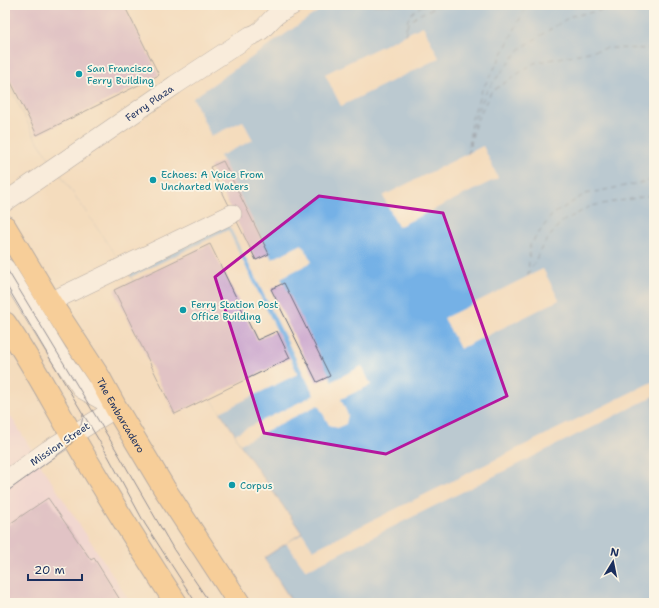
<svg xmlns="http://www.w3.org/2000/svg" width="659" height="608" font-family="'Shantell Sans',sans-serif">
  <style>
    .built { fill: #eed0e7 }
    .water { fill: #74b1e6; stroke: #4870a2 }
    .pier { fill: #f4dcbd }
    .lines { fill: none; stroke-linecap: round; stroke-linejoin: round }
    .ferry { stroke: #365687; stroke-width: 1; stroke-dasharray: 5 4; stroke-linecap: butt }
    .building { fill: #c9a4ce }
    .minor-casing { stroke: #676c7f; stroke-width: 20 }
    .major-casing { stroke: #676c7f; stroke-width: 24 }
    .minor { stroke: #fff; stroke-width: 19 }
    .major { stroke: #fbbd6e; stroke-width: 22 }
    .tram { stroke: #1b2f5e; stroke-width: 1 }
    .marked { fill: none; stroke: #b5179e; stroke-width: 3; stroke-linejoin: round }
    .culture-dot { fill: #0f9aa8; stroke: #fcf5e5; stroke-width: 1.5 }
    .labels { text-anchor: middle; dominant-baseline: central; stroke-width: 3.5; stroke-linejoin: round; paint-order: stroke }
    .culture-label { font-size: 10px; fill: #0d838f; stroke: #fcf5e5; text-anchor: start }
    .street-label { font-size: 10px; fill: #1b2f5e; stroke: #fcf5e5 }
  </style>
  <rect width="100%" height="100%" fill="#fcf5e5"/>
  <filter id="ink" filterUnits="userSpaceOnUse"><feTurbulence type="fractalNoise" baseFrequency=".025" numOctaves="2"/><feDisplacementMap in="SourceGraphic" scale="8" xChannelSelector="R" yChannelSelector="G"/><feConvolveMatrix kernelMatrix="1 2 1 2 8 2 1 2 1" color-interpolation-filters="sRGB"/></filter>
  <filter id="wash" filterUnits="userSpaceOnUse"><feTurbulence type="fractalNoise" baseFrequency=".012" numOctaves="4" result="noise"/><feDisplacementMap in="SourceGraphic" scale="16" xChannelSelector="R" yChannelSelector="G"/><feGaussianBlur stdDeviation="0.9" result="paint"/><feColorMatrix in="noise" values="0 0 0 0 0 0 0 0 0 0 0 0 0 0 0 0 0 1.4 0 .05"/><feComposite in="paint" operator="in"/></filter>
  <g filter="url(#wash)">
    <rect width="100%" height="100%" fill="#f4dcbd"/>
    <path class="built" d="M5,407l46,74 80,122h-126z"/>
    <path class="water" d="M5,5h649v598h-361l-29,-45 38,-25 -62,-89 -5,-10 -104,-157 -96,-140 -30,-61z"/>
    <path class="pier" d="M5,5h322l-134,93 18,38 32,-15 5,10 5,9 -33,16 52,103 30,-15 10,18 -31,16 51,103 30,-15 9,19 -30,14 7,16 -2,9 -9,4 -8,-3 -11,-20 -78,39 -5,-10 79,-39 -86,-172 -101,49 -92,-135 -30,-61z
      M423,26l16,32 -98,48 -16,-32z
      M483,146l15,32 -100,49 -15,-31z
      M228,230l70,144 -78,38 -89,-135z
      M543,269l16,31 -99,49 -16,-31z
      M654,381v15l-348,174 -20,-27 17,-9 10,16z"/>
    <g class="lines">
      <path class="ferry" d="M406,31c0,-13 6,-20 17,-26
        M405,35l3,-11 8,-8 24,-11
        M469,146l2,-25 11,-31 16,-28 29,-57
        M470,146l6,-24 15,-30 43,-29 74,-15 46,1
        M468,154l6,-34 13,-30 33,-41 51,-33 60,-11
        M528,275l14,-28 18,-24 31,-17 63,-11
        M528,276l2,-31 22,-30 33,-21 69,-14"/>
    </g>
    <g id="blocks">
      <path class="building" d="M5,5h119l35,70 -122,60 -32,-65z
        M223,161l46,93 -13,6 -46,-93z
        M210,244l47,96 20,-9 13,27 -115,56 -61,-124z
        M284,283l46,93 -13,6 -46,-93z
        M48,498l43,62 3,-2 28,45h-117v-76z"/>
    </g>
  </g>
  <g filter="url(#ink)">
    <use href="#blocks" fill-opacity="0" stroke="#676c7f" stroke-width="1"/>
    <g class="lines">
      <g class="minor-casing">
        <g id="minor">
          <path id="s1" d="M5,202l170,-117 75,-49c11,-3 15,-10 23,-18 5,-5 13,-9 20,-13"/>
          <path d="M5,268l52,84 25,37 34,19 -68,42 -43,31"/>
          <path d="M50,302l182,-88"/>
        </g>
      </g>
      <g class="major-casing">
        <g id="major">
          <path id="s2" d="M5,227l45,75 49,75 17,31 48,80 75,115"/>
          <path d="M5,323c26,37 47,78 70,117 32,55 66,109 101,163"/>
        </g>
      </g>
      <use href="#minor" class="minor"/>
      <use href="#major" class="major"/>
      <path class="tram" d="M5,266l110,182 59,102 36,53
        M5,283l102,171 38,70 51,79
        M5,493l62,-45c10,-10 15,-20 16,-34"/>
    </g>
  </g>
  <path d="M0 0H659V608H0ZM319,196l124,17 64,183 -121,58 -122,-21 -49,-156z" fill="#f4dcbd" fill-opacity=".55" fill-rule="evenodd"/>
  <path class="marked" d="M319,196l124,17 64,183 -121,58 -122,-21 -49,-156z"/>
  <g class="culture-dot">
    <circle cx="79" cy="74" r="4"/>
    <circle cx="153" cy="180" r="4"/>
    <circle cx="183" cy="310" r="4"/>
    <circle cx="232" cy="485" r="4"/>
  </g>
  <g class="labels">
    <g class="culture-label">
      <text x="87" y="68">San Francisco<tspan x="87" dy="12">Ferry Building</tspan></text>
      <text x="161" y="174">Echoes: A Voice From<tspan x="161" dy="12">Uncharted Waters</tspan></text>
      <text x="191" y="304">Ferry Station Post<tspan x="191" dy="12">Office Building</tspan></text>
      <text x="240" y="485">Corpus</text>
    </g>
    <g class="street-label">
      <text stroke="none"><textPath href="#s1" startOffset="175">Ferry Plaza</textPath></text>
      <text stroke="none"><textPath href="#s2" startOffset="221">The Embarcadero</textPath></text>
      <text transform="translate(60 444) rotate(-34)">Mission Street</text>
    </g>
  </g>
  <rect width="659" height="608" fill="none" stroke="#fcf5e5" stroke-width="20"/>
  <g transform="translate(613 562) rotate(10)" stroke="#fcf5e5" stroke-width="3" paint-order="stroke">
  <path d="M0-3L7 15L0 10L-7 15Z" fill="#1b2f5e"/>
  <text y="-6" font-size="11" font-weight="bold" text-anchor="middle" fill="#1b2f5e">N</text>
  </g>
  <path d="M28 574v6h54v-6" fill="none" stroke="#1b2f5e" stroke-width="2"/>
  <text x="34" y="574" font-size="12" fill="#1b2f5e" stroke="#fcf5e5" stroke-width="3" paint-order="stroke">20 m</text>
</svg>
